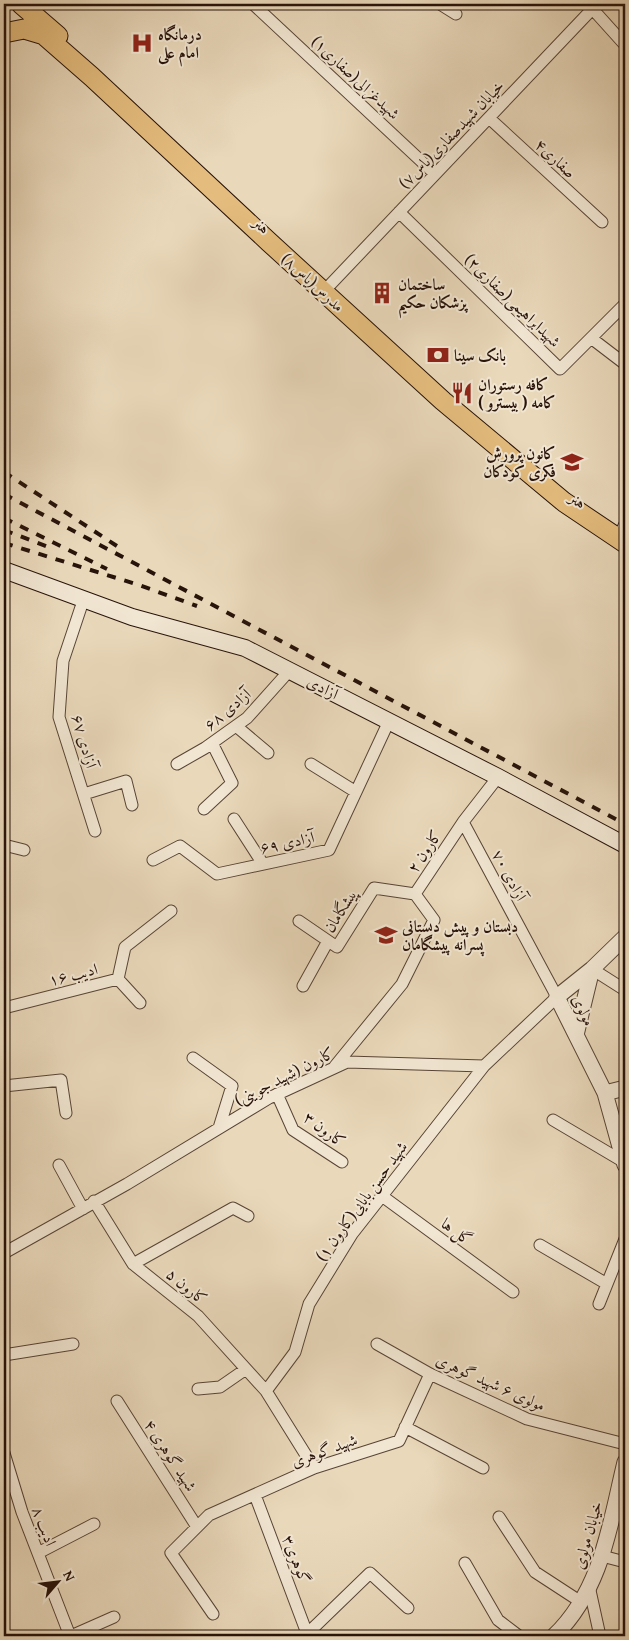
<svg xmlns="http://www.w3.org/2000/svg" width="629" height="1640" font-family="'Gentium Book Plus',Amiri,serif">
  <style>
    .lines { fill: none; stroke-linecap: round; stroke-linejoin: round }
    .minor-casing { stroke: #584436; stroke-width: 13 }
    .tertiary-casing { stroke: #584436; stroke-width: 17 }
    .secondary-casing { stroke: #28130a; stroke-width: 18 }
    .primary-casing { stroke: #28130a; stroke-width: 21 }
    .minor { stroke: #f1e6d2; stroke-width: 11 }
    .tertiary { stroke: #f1e6d2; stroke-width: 15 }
    .secondary { stroke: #f1e6d2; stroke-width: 16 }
    .primary { stroke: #e4bc7d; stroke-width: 19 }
    .rail { stroke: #28130a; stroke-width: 4; stroke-dasharray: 9 9; stroke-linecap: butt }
    .labels { text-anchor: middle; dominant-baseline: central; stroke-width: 4; stroke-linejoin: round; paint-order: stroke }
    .poi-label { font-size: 16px; font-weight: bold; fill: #28130a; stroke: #f1e6d2; text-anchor: start }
    .street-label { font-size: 16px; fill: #28130a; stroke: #f1e6d2 }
  </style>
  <rect width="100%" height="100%" fill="#e9d8ba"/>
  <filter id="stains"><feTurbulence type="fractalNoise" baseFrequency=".004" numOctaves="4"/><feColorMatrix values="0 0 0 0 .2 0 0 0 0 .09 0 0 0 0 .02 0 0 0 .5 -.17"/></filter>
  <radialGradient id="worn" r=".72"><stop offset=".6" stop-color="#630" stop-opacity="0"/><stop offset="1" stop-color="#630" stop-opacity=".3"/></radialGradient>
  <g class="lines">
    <g class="minor-casing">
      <path id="minor" d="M253,4l182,170
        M440,4l16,10
        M589,5l36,40
        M489,118l113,104
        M399,212l161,157 65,-65
        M328,287l269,-283
        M591,338l34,26
        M622,530l3,-6
        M83,601l-20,60 -4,56 36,114
        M236,726l32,27
        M177,764l28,-16 42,-30 43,-48
        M311,764l45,28
        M84,794l42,-13 6,24
        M204,809l28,-26 -20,-40
        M234,819l29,45
        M4,845l20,5
        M153,860l27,-14 37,28 112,-24 60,-129
        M299,921l38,26 37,-59 41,6
        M592,969l33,21
        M118,979l7,-32 46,-36
        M303,986l25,-45
        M4,1008l114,-29 22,24
        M193,1058l39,28 -13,42
        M335,1066l67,-82 32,-64 -19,-26 48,-72 35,-45
        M4,1086l57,-6 5,33
        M277,1094l16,36 49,32
        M553,1120l71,42
        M59,1165l24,44
        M382,1196l131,96
        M94,1201l39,63 65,52 68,75 48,77
        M540,1245l67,39
        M4,1253l123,-69 142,-86 78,-36 137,4 73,-69 -94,-175
        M133,1264l100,-56 15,8
        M599,1304l26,-65
        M377,1344l53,30 97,45 98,25
        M4,1355l69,-11
        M198,1389l22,-2 26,-18
        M266,1391l29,-39 14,-48 43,-70 132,-168
        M117,1401l80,126
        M405,1427l78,41
        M4,1453l18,59 48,124
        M255,1495l53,141
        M499,1517l36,55 46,30
        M38,1553l56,-29
        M602,1556l23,6
        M465,1563l33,57 21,16
        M589,1586l11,50
        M213,1614l-42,-61 38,-38 105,-47 85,-27 31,-67
        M307,1634l63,-61 38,35
        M71,1636l43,-19"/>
    </g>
    <g class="tertiary-casing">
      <path id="tertiary" d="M625,937l-33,32 -35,28 48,96 20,72
        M576,1035l16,-66
        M605,1093l20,-5
        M554,1636c48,-46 56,-112 71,-174"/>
    </g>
    <g class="secondary-casing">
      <path id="secondary" d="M4,570l128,47 113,31 253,129 127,68"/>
    </g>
    <g class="primary-casing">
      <path id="primary" d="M21,4l37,32
        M4,33l20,-4 20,6 48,42 177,165 174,159 121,101 61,41"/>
    </g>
    <use href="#minor" class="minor"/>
    <use href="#tertiary" class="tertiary"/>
    <use href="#secondary" class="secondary"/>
    <use href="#primary" class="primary"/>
    <path class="rail" d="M4,472l119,78
      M4,494l621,330
      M4,518l103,51
      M4,530l44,17
      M4,543l135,42 58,21"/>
  </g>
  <defs>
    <g id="hospital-bare" transform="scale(1.725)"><path d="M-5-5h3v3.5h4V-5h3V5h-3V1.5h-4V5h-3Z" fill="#8f2418" stroke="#f1e6d2" stroke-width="2.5" paint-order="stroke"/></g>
    <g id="building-bare" transform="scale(1.725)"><path d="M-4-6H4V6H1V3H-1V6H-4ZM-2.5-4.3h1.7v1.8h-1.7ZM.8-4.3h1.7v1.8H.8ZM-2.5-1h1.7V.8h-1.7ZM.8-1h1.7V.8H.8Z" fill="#8f2418" stroke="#f1e6d2" stroke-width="2.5" paint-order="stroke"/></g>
    <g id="bank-bare" transform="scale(1.725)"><path d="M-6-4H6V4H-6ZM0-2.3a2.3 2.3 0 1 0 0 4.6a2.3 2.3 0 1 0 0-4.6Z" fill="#8f2418" stroke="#f1e6d2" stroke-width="2.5" paint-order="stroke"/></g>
    <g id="restaurant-bare" transform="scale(1.725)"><path d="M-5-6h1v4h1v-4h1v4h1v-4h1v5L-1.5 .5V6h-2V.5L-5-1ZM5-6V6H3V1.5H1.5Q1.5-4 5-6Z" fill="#8f2418" stroke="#f1e6d2" stroke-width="2.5" paint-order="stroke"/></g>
    <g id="school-bare" transform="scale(1.725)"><path d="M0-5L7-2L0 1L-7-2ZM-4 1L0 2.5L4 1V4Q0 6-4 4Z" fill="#8f2418" stroke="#f1e6d2" stroke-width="2.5" paint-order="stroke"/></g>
  </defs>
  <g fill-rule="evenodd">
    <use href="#hospital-bare" x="142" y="43"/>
    <use href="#building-bare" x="382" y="293"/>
    <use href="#bank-bare" x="438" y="355"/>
    <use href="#restaurant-bare" x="462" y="393"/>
    <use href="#school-bare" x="572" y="462"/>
    <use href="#school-bare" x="386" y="935"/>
  </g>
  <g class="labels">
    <g class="poi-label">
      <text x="158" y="34">درمانگاه<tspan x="158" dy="18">امام علی</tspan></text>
      <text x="398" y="284">ساختمان<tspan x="398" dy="18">پزشکان حکیم</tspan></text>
      <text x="454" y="355">بانک سینا</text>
      <text x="478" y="384">کافه رستوران<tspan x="478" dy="18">کامه ( بیسترو )</tspan></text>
      <text x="556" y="453" text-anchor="end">کانون پرورش<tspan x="556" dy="18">فکری کودکان</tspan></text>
      <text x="402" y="926">دبستان و پیش دبستانی<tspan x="402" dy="18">پسرانه پیشگامان</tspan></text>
    </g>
    <g class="street-label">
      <text transform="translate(356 77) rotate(43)">شهیدغزالی(صفاری۱)</text>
      <text transform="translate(451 134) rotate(-46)">خیابان شهیدصفاری(یاس۷)</text>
      <text transform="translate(556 158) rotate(43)">صفاری۴</text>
      <text transform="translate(262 225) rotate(43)">هنر</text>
      <text transform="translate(313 282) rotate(42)">مدرس(یاس۸)</text>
      <text transform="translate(513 300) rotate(44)">شهیدابراهیمی(صفاری۲)</text>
      <text transform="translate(578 500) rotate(35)">هنر</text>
      <text transform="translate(323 687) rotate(27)">آزادی</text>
      <text transform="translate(227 709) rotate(-40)">آزادی ۶۸</text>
      <text transform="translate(85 741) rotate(74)">آزادی ۶۷</text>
      <text transform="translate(287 842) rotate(-12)">آزادی ۶۹</text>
      <text transform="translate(424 851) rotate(-56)">کارون ۲</text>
      <text transform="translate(510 875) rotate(62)">آزادی ۷۰</text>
      <text transform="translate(340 910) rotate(-58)">پیشگامان</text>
      <text transform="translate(73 974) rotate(-14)">ادیب ۱۶</text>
      <text transform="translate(584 1010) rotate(65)">مولوی</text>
      <text transform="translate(284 1076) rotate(-27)">کارون (شهید جوینی)</text>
      <text transform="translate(325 1129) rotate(37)">کارون ۳</text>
      <text transform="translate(361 1201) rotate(-54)">شهید حسن بابایی(کارون ۱)</text>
      <text transform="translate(457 1231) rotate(36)">گل ها</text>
      <text transform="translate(187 1286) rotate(39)">کارون ۵</text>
      <text transform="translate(491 1382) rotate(24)">مولوی ۶ شهید گوهری</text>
      <text transform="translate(324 1450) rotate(-20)">شهید گوهری</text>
      <text transform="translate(171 1455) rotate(57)">شهید گوهری ۴</text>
      <text transform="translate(45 1526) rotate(69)">ادیب ۸</text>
      <text transform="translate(587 1535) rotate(-74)">خیابان مولوی</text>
      <text transform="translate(297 1559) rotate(69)">گوهری۳</text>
    </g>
  </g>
  <rect width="629" height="1640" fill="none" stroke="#e9d8ba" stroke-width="20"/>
  <rect x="5" y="5" width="619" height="1630" fill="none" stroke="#28130a" stroke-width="2.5"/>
  <rect x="10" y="10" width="609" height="1620" fill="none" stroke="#28130a"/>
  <g transform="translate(58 1582) rotate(62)" stroke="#f1e6d2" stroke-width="4" paint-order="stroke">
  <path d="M0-4L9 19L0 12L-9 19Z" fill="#28130a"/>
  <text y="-8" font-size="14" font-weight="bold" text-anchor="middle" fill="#28130a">N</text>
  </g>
  <rect width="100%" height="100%" filter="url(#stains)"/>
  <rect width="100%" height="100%" fill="url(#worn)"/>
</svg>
